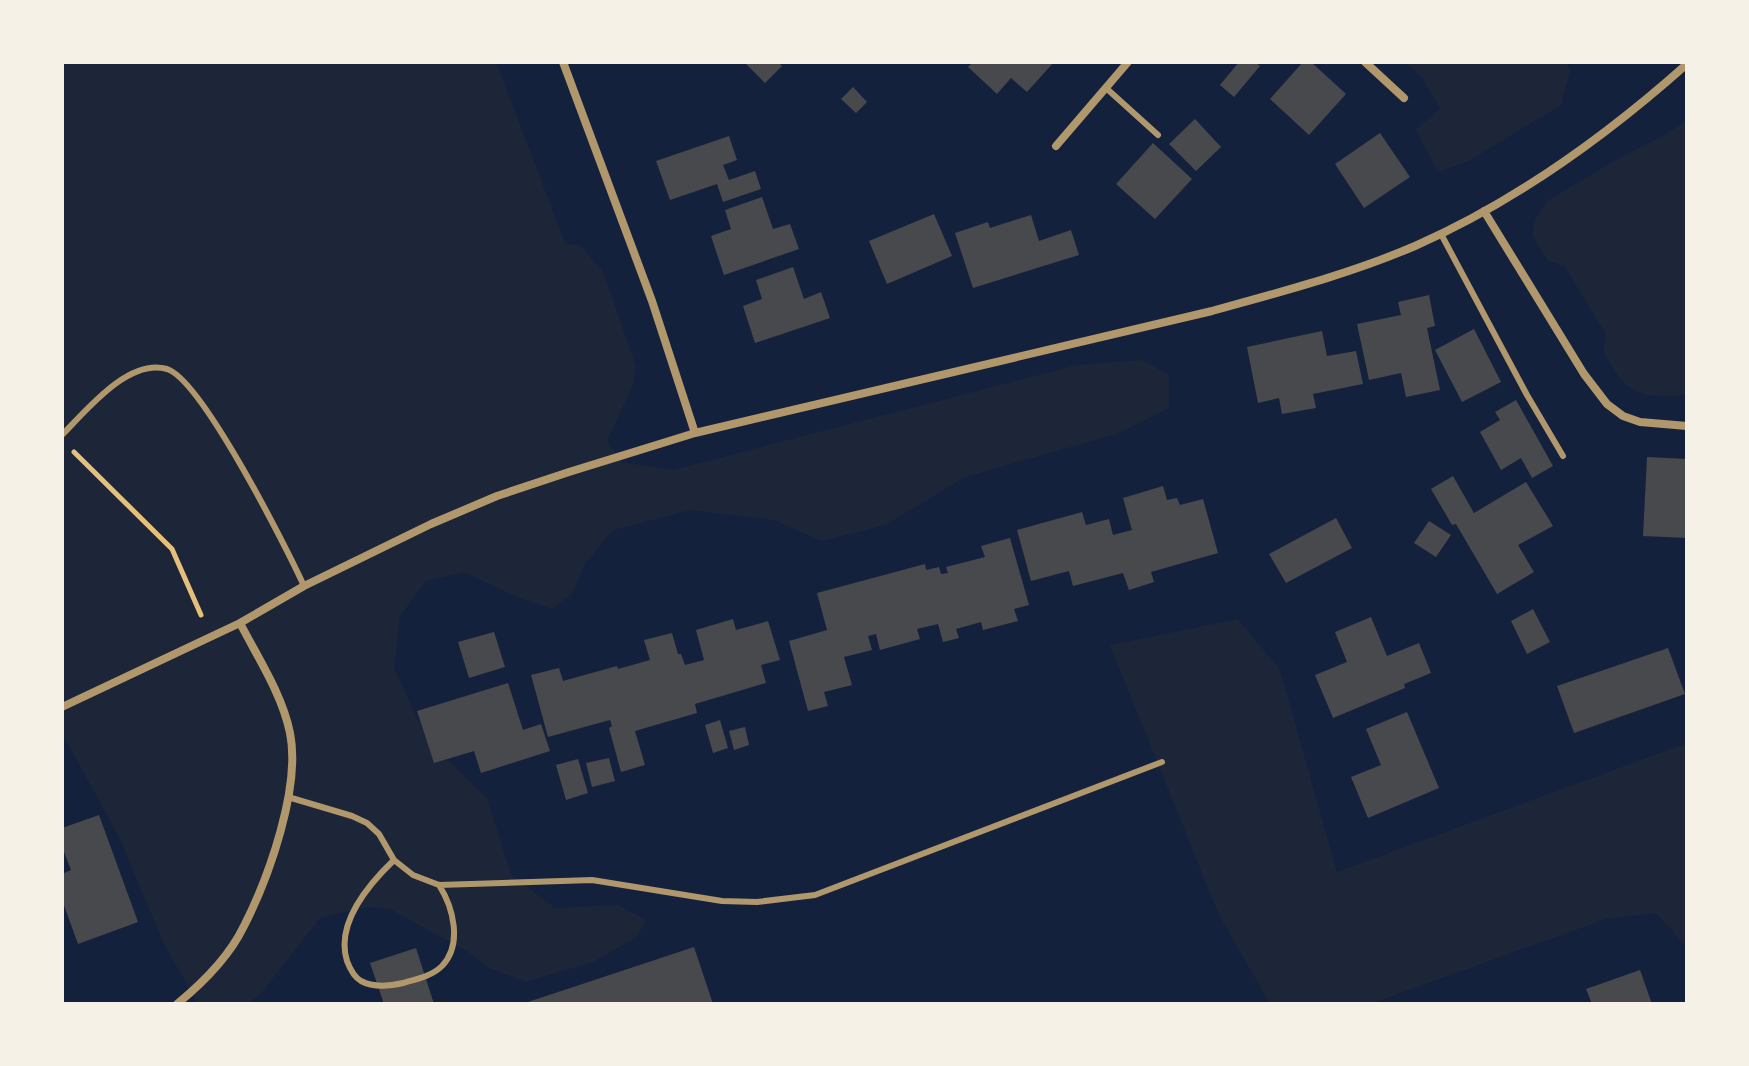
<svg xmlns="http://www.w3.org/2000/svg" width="1749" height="1066" font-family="Poppins,sans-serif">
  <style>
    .green { fill: #1d2539 }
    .building { fill: #48494c }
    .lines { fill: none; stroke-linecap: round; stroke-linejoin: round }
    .path { stroke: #e5c07b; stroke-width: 5 }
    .service { stroke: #b1986c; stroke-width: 6 }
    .minor { stroke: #b1986c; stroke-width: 8 }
  </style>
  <rect width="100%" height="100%" fill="#14213d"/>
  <path class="green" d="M62,62h434l69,181 16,3 22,26 33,94 -3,19 -26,56 15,21 51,8 404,-105 65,-5 27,15v33l-52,26 -152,43 -79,48 -64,16 -48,-21 -83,-10 -78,20 -29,35 -11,28 -21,16 -33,-11 -55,-26 -38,9 -26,35 -6,52 33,71 60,59 24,77 44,33 63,-3 28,15 -9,17 -44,25 -67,20 -37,-14 -21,-16 -78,-43 -23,-2 -47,11 -58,74 -14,12h-50l-36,-64 -42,-101 -58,-106z
    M1404,62h163l3,9 -9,34 -92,56 -31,11 -22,-42 24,-22 -19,-32z
    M1687,120v274c-9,3 -17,3 -26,2 -35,-1 -41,-17 -58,-45l3,-17 -41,-67 -18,-7 -15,-26 4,-16 11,-17 74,-44 42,-21z
    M1238,619l42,51 57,202 350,-129v204l-31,-34 -50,6 -236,85h-100l-51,-89 -109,-270z"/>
  <path class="building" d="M744,62h34l4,4 -17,17z
    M973,62h81l-27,30 -16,-14 -14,16 -29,-27z
    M1239,62h16l5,4 -26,31 -14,-12z
    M1303,62h8l35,32 -37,41 -39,-36z
    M853,87l14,15 -11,11 -15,-14z
    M1195,119l26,28 -25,24 -27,-27z
    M1380,133l30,44 -46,31 -29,-44z
    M729,136l8,24 -14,5 6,15 26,-9 6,18 -38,13 -6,-18 -47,16 -14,-39z
    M1153,143l39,36 -37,40 -39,-35z
    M762,197l11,32 17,-5 9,25 -75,26 -13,-39 20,-7 -6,-19z
    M934,214l18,42 -65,28 -18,-43z
    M1031,215l8,26 32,-11 8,25 -106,33 -18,-55 33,-11 2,6z
    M793,267l11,32 17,-7 9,26 -75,25 -12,-37 19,-7 -6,-19z
    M1429,295l6,31 -8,2 13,62 -34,7 -5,-24 -32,7 -12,-56 44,-9 -3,-13z
    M1474,329l27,53 -39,20 -27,-52z
    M1322,331l5,25 29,-5 7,33 -50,10 3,14 -34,6 -3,-16 -21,5 -11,-56z
    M1516,400l37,66 -21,12 -11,-20 -20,12 -21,-38 20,-12 -5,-8z
    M1647,457l40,2v79l-44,-2z
    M1453,476l21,37 52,-31 27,44 -35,19 16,27 -37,22 -41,-70 -4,1 -21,-36z
    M1163,486l4,14 10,-2 3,7 23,-6 15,54 -67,19 3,10 -25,8 -6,-17 -50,13 -4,-15 -38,10 -14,-51 65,-18 4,13 23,-6 4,16 19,-5 -9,-32z
    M1336,518l16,30 -66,35 -17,-29z
    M1429,521l22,14 -15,22 -22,-14z
    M1010,538l19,67 -15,4 4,12 -35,9 -2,-8 -25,7 3,9 -16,4 -5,-18 -21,5 3,10 -40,11 -4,-16 -8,2 4,14 -28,7 8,28 -28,7 4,14 -20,5 -19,-70 38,-11 -10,-37 108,-29 1,6 13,-3 2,7 7,-1 -2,-6 39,-10 -4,-11z
    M1533,609l17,33 -23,12 -16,-33z
    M1371,617l16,39 32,-13 12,30 -27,11 1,4 -72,30 -18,-43 32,-13 -12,-30z
    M733,619l3,11 32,-9 12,39 -19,5 5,18 -71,21 2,9 -62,18 10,34 -24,7 -12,-44 3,-2 -2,-6 -62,17 -17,-62 28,-7 4,13 54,-15 1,3 32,-9 -6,-20 28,-7 6,21h3l4,11 19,-5 -8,-30z
    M494,632l11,35 -36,11 -11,-36z
    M1668,648l17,46 -111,39 -17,-47z
    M508,683l15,47 18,-6 9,27 -69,22 -7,-22 -40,12 -17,-52z
    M1407,712l32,76 -71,30 -17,-41 30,-12 -15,-36z
    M720,720l8,28 -15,5 -8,-28z
    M745,727l4,18 -15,5 -5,-19z
    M609,758l6,23 -23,6 -6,-24z
    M578,759l10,34 -22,7 -10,-35z
    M99,815l39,107 -60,22 -16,-44v-26l9,-4 -9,-23v-19z
    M694,947l19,57h-188v-1z
    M416,948l18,56h-50l-14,-41z
    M1640,970l12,34h-60l-6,-15z"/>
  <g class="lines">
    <path class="path" d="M74,452l98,97 29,66"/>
    <path class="service" d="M1106,88l52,47
      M1441,234l86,161 36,61
      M62,435c24,-24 66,-77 105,-66 35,11 119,178 137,217
      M288,797l64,19 15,7 12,11 15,26 19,15 26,10 153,-5 130,21 35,1 58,-7 347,-133
      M394,860c-25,24 -59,63 -47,101 3,8 7,16 14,20 13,7 29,5 42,2 14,-4 29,-7 39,-17 21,-22 11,-59 -3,-81"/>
    <path class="minor" d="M563,62l89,239 43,132
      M1365,62l39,36
      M1056,146l72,-84
      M1484,211l100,163 23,30 16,12 17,6 47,4
      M62,707l178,-84 64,-37 127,-62 66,-28 72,-24 126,-39 517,-122c68,-19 138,-37 203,-65 100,-44 190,-109 272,-182
      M177,1004c27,-22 52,-47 67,-78 25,-49 57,-139 46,-193 -8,-39 -32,-75 -50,-110"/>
  </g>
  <rect width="1749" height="1066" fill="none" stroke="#f6f1e7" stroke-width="128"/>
</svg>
